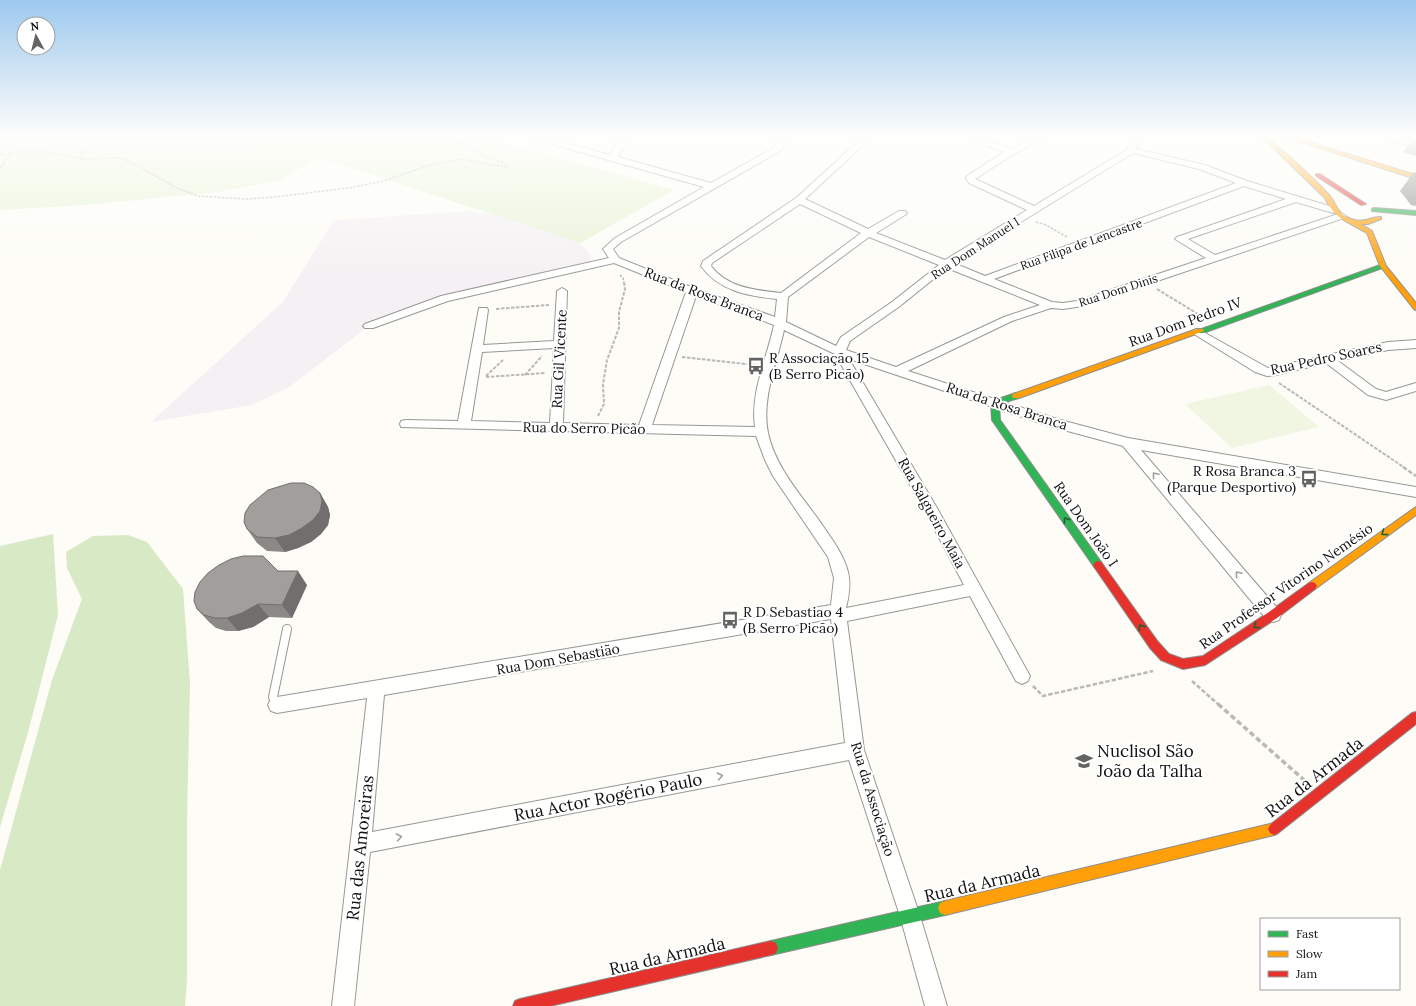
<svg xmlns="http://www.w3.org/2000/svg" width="1416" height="1006" font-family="Lora,serif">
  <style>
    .industrial { fill: #f5f0f3 }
    .green { fill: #e7f3d7 }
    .forest { fill: #d8eac5 }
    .pitch { fill: #f0f6e1 }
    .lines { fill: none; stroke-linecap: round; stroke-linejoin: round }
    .lane-far1-casing { stroke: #979795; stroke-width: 10 }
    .lane-casing { stroke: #979795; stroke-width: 12 }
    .street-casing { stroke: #979795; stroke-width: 2 }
    .fast-casing { stroke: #8e8d8b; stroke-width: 2 }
    .slow-casing { stroke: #8e8d8b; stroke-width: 2 }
    .jam-casing { stroke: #8e8d8b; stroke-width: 2 }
    .path-far3 { stroke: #b9b9b8; stroke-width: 1.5; stroke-dasharray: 2.5 1.5; stroke-linecap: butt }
    .path-far2 { stroke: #b9b9b8; stroke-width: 2; stroke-dasharray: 3.5 1.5; stroke-linecap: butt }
    .path-far1 { stroke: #b9b9b8; stroke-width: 2.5; stroke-dasharray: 4.5 2; stroke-linecap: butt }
    .path { stroke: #b9b9b8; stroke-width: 3.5; stroke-dasharray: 5.5 3; stroke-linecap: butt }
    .lane-far1 { stroke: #fffffe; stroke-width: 8 }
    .lane { stroke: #fffffe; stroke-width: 10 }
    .street { fill: #fffffe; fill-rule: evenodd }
    .fast { fill: #30b455; fill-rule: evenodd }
    .slow { fill: #ff9f0a; fill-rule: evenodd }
    .jam { fill: #e5322d; fill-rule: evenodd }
    .wall { fill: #8a8986 }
    .shaded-wall { fill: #716f6d }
    .building { fill: #a19f9c; stroke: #716f6d }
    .oneway { stroke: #a0a09f }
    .oneway2 { stroke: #206233 }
    .labels { text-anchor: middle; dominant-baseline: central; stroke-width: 4; stroke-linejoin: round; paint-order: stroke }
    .far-street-label { font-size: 12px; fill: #111; stroke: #fff }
    .street-label { font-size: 14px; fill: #111; stroke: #fff }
    .poi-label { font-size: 14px; fill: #111; stroke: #fff; text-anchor: start }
    .near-poi-label { font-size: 17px; fill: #111; stroke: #fff; text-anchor: start }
    .near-street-label { font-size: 17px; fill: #111; stroke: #fff }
  </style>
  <rect width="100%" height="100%" fill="#fdfcf7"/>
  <path class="industrial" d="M472,211l87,15 26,22 6,7 -1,5 -3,3 -142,35 -76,28 -81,62 -36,17 -101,17 132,-120 51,-82z"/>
  <path class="green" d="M0,138h487l187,52 -94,53 -262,-86 -37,23 -63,12 -133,13 -85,5z"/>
  <path class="forest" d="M53,534l5,81 -29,114 -29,98v-281z
    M128,535l19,7 36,47 7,94 -3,137v159l-2,27h-185v-136l52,-190 30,-81 -15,-31 -1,-16 27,-16z"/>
  <path class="pitch" d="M1269,385l50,42 -87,21 -47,-44z"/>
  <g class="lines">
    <g class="lane-far1-casing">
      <path id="lane-far1" d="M277,705l-4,-8 14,-68"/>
    </g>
    <g class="lane-casing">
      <path id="lane" d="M276,704l1,1"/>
    </g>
    <g class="street-casing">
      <path id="street" d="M536,138h13l61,17 10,-17h8l-10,19 93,26 64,-36 2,-9h8l-3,12 -161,92 -8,7 6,9 77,31 79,28 2,-18c-29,-3 -58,-8 -76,-33l2,-5 93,-63 66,-60h9l-66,61 63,30 31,-18h6l2,2 -2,2 -29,18 69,27 82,-50 -58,-27 -3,-5 1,-2 37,-24 -33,-12 -1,-2h11l30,11 22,-11h10l-29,16 -39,25 59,27 94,-57 2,-11h8l-2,11 69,16 42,16 89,27 2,2 -5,3 -37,-11 -108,37 27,16 126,-42 5,3 -2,2 -261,88 -20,3 -12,-1 -39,13 -104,50 149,48 71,19 288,49v10l-275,-47 138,160 2,5 -2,5 -6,2 -6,-2 -144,-174 -74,-20 -200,-67 88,149 93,168 -2,5 -6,3 -6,-3 -46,-85 -123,25 17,129 56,166 27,90h-22l-25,-90 -51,-156 -479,92 -16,154h-22l35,-308 -90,15 -6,-2 -3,-6 3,-6 6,-2 554,-92 3,-27 -6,-21 -55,-81 -8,-16 -9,-24 -355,-9 -1,-3 1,-3 5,-1 52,1 21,-113h8l1,2 -5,35 71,-4 3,-50 5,-3 5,3 -4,132 76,2 47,-133 -72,-29 -166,38 -75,27h-8l-2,-2 2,-2 76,-28 168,-38 -6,-9 12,-11 89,-51 -167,-47zM1133,153l66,16 37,14 -251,93 -31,-13zM1244,186l42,13 -109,38 -2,2 31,19 -129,43 -14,2 -11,-1 -58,-23zM800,204l61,29 -80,60c-26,-3 -53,-5 -70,-27l1,-3zM869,237l70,28 -47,37 -51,35 -5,9 -50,-24 2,-25zM947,268l93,37 -36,12 -108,50 -50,-17 4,-9 50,-35zM696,296l78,29c-7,33 -24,68 -19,102l-103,-2zM784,330l51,24 92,161 37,70 -118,23c3,-12 5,-24 2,-36 -4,-16 -14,-30 -23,-43 -20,-30 -49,-59 -57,-96 -7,-34 9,-70 16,-103zM554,348l-4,75 -79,-2 11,-69zM831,619l14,124 -473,89 12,-137z
        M1387,138h13l16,4v6l-28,-8z
        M1198,329l70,39 120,-26 28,-2v8l-28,2 -50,11 38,28 10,3 30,-9v8l-30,9 -18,-5 -42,-32 -50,12 -9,1 -12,-4 -61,-38 -2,-2 2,-2z"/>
    </g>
    <g class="fast-casing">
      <path id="fast" d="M1374,208l42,3v4l-44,-4v-2z
        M1383,264l2,1v2l-182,66h-6l-1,-2z
        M1016,393l4,3 -1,2 -20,6 1,16 101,142 2,3 -2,3 -3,1 -3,-1 -103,-148 -1,-17 1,-2z
        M945,901l5,2 2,5 -2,5 -5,2 -174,40 -5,-2 -2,-5 2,-5 5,-2z"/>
    </g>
    <g class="slow-casing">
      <path id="slow" d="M1263,138h6c20,19 42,37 60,57 9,10 6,18 22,24 14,5 20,-3 30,-2v2l-13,5h-7l11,7 14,35 30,37v7l-2,-1 -34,-43 -13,-33c-18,-11 -33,-14 -42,-35z
        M1288,138h8l120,37v4z
        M1197,329h6l1,2 -185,67h-6l-1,-2 1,-2z
        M1416,507v8l-101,74 -3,1 -3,-1 -2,-3 2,-3z
        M1274,823l4,2 2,4 -2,4 -4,2 -329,80 -5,-2 -2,-5 2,-5 5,-2z"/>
    </g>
    <g class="jam-casing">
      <path id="jam" d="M1316,174h4l46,30 -5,1 -45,-29z
        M1098,561l3,1 57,80 11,12 14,5 20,-3 66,-44 40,-29 3,-1 3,1 2,3 -2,3 -38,29 -72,47 -22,4 -22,-9 -11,-12 -55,-80 -2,-3 2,-3z
        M1416,712v12l-138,109 -4,2 -4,-2 -2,-4 2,-4 142,-112z
        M771,941l5,2 2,5 -2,5 -5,2 -221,51h-37l2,-5 5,-2z"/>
    </g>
    <path class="path-far3" d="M0,140l2,-2
      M0,155l17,-3h30l36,7 36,-1 12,4 46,26 21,8 47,3 30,-2 80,-10 28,-6 47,-16 31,-6 46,8 -5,-5 -18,-6 -12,-8 -28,-10
      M81,158l2,-7 18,-10 -3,-3
      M0,167l3,-1 3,-7 12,-9 6,-8 6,-4
      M1036,222l10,3 21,12
      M620,275l3,3 1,5"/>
    <path class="path-far2" d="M1157,289l44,27
      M496,309l53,-4
      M682,357l73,8
      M525,375l17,-19
      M486,376l18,-17
      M486,377l59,-4
      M1279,383l126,85
      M598,416l6,-12 -1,-20 4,-24 12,-32v-16l6,-23 -1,-7"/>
    <path class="path-far1" d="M1403,467l13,9
      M1192,681l27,24
      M1033,686l10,10 110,-25"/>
    <path class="path" d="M1218,704l86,76"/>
    <use href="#lane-far1" class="lane-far1"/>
    <use href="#lane" class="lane"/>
    <use href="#street" class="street"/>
    <use href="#fast" class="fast"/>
    <use href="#slow" class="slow"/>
    <use href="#jam" class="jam"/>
  </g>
  <path class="wall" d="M1416,141v15l-13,-4 5,-7z
    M1413,173h3v33l-5,-1 -11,-14z
    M320,493l8,14 2,8 -2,10 -7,9 -10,8 -13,6 -13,4 -18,-1 -10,-8 -10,-14z
    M278,571l29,14 -15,33 -23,-1 -16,10 -15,4h-12l-10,-3 -7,-6 -12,-13z"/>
  <path class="shaded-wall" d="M320,493l8,14 2,8 -2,10 -7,9 -10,8 -13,6 -13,4 -10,-14z
    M298,571l9,14 -15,33 -10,-13z
    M258,604l11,13 -16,10 -15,4 -11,-13z"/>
  <path class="building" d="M1413,141h3v6l-8,-2z
    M1413,173h3v4z
    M291,483h13l9,4 7,6 2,8 -2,10 -7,9 -11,8 -13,7 -14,3 -18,-1 -10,-8 -3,-7 1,-9 5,-8 18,-15z
    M243,556h20l15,15h20l-16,34 -24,-1 -16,9 -15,5h-12l-11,-3 -7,-6 -3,-8 1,-9 5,-10 8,-9 11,-8 12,-6z"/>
  <defs><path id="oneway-chevron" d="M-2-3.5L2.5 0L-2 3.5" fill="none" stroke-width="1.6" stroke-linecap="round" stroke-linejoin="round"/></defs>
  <g class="oneway">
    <use href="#oneway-chevron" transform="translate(1155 475) rotate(-130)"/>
    <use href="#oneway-chevron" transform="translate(1238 574) rotate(-130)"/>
    <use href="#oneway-chevron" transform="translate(720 776) rotate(-11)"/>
    <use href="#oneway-chevron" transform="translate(399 837) rotate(-11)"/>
  </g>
  <g class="oneway2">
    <use href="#oneway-chevron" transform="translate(1066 520) rotate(-125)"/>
    <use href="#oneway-chevron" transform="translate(1384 533) rotate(144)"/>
    <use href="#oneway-chevron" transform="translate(1256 626) rotate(146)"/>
    <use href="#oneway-chevron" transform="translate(1141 627) rotate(-125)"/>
  </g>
  <linearGradient id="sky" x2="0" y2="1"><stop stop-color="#9dc9ee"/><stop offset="0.49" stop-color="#fefefb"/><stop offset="1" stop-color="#fefefb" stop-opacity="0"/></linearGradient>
  <rect width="1416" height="279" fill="url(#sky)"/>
  <defs>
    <g id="bus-bare" transform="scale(1.38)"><path d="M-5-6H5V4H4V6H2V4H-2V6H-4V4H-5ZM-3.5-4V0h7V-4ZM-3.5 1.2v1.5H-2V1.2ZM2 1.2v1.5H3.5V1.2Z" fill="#646362" stroke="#fff" stroke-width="2.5" paint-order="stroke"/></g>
    <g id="school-bare" transform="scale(1.38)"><path d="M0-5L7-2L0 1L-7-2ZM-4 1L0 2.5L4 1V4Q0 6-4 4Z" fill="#646362" stroke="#fff" stroke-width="2.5" paint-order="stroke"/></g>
  </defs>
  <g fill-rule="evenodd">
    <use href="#bus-bare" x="756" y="366"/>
    <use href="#bus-bare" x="1309" y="479"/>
    <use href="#bus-bare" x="730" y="620"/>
    <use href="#school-bare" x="1084" y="761"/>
  </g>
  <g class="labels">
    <g class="far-street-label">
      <text transform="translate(1081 244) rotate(-20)">Rua Filipa de Lencastre</text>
      <text transform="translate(975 248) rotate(-33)">Rua Dom Manuel I</text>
      <text transform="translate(1118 290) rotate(-18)">Rua Dom Dinis</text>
    </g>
    <g class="street-label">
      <text transform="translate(704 294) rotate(21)">Rua da Rosa Branca</text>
      <text transform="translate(1185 322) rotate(-20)">Rua Dom Pedro IV</text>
      <text transform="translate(1326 358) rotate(-12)">Rua Pedro Soares</text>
      <text transform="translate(559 359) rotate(-87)">Rua Gil Vicente</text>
      <text transform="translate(1007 406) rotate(18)">Rua da Rosa Branca</text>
      <text transform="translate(584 428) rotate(1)">Rua do Serro Picão</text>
      <text transform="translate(932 513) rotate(61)">Rua Salgueiro Maia</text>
      <text transform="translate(1086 524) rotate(55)">Rua Dom João I</text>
      <text transform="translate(1286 586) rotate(-35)">Rua Professor Vitorino Nemésio</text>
      <text transform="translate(558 659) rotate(-10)">Rua Dom Sebastião</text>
      <text transform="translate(873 799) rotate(73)">Rua da Associação</text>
    </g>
    <g class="poi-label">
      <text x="769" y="358">R Associação 15<tspan x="769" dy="16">(B Serro Picão)</tspan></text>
      <text x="1296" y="471" text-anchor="end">R Rosa Branca 3<tspan x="1296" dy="16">(Parque Desportivo)</tspan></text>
      <text x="743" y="612">R D Sebastiao 4<tspan x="743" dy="16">(B Serro Picão)</tspan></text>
    </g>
    <g class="near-poi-label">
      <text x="1097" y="751">Nuclisol São<tspan x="1097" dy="20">João da Talha</tspan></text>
    </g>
    <g class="near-street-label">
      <text transform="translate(1314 777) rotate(-38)">Rua da Armada</text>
      <text transform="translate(608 797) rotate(-11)">Rua Actor Rogério Paulo</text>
      <text transform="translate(360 848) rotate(-84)">Rua das Amoreiras</text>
      <text transform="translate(982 883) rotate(-13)">Rua da Armada</text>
      <text transform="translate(667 956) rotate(-13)">Rua da Armada</text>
    </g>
  </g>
  <rect x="1260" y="918" width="140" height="72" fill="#ffffff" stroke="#a0a0a0"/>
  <rect x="1268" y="931" width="20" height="6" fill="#30b455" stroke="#a0a0a0"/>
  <text x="1296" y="938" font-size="12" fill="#111111">Fast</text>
  <rect x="1268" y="951" width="20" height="6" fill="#ff9f0a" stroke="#a0a0a0"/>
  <text x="1296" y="958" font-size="12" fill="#111111">Slow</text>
  <rect x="1268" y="971" width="20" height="6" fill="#e5322d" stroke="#a0a0a0"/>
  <text x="1296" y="978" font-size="12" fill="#111111">Jam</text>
  <g transform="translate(36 36) rotate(353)"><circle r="19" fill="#ffffff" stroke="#a0a0a0"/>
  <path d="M0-3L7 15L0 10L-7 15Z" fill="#646362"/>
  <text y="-6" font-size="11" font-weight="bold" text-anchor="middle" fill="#111111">N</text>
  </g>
</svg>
